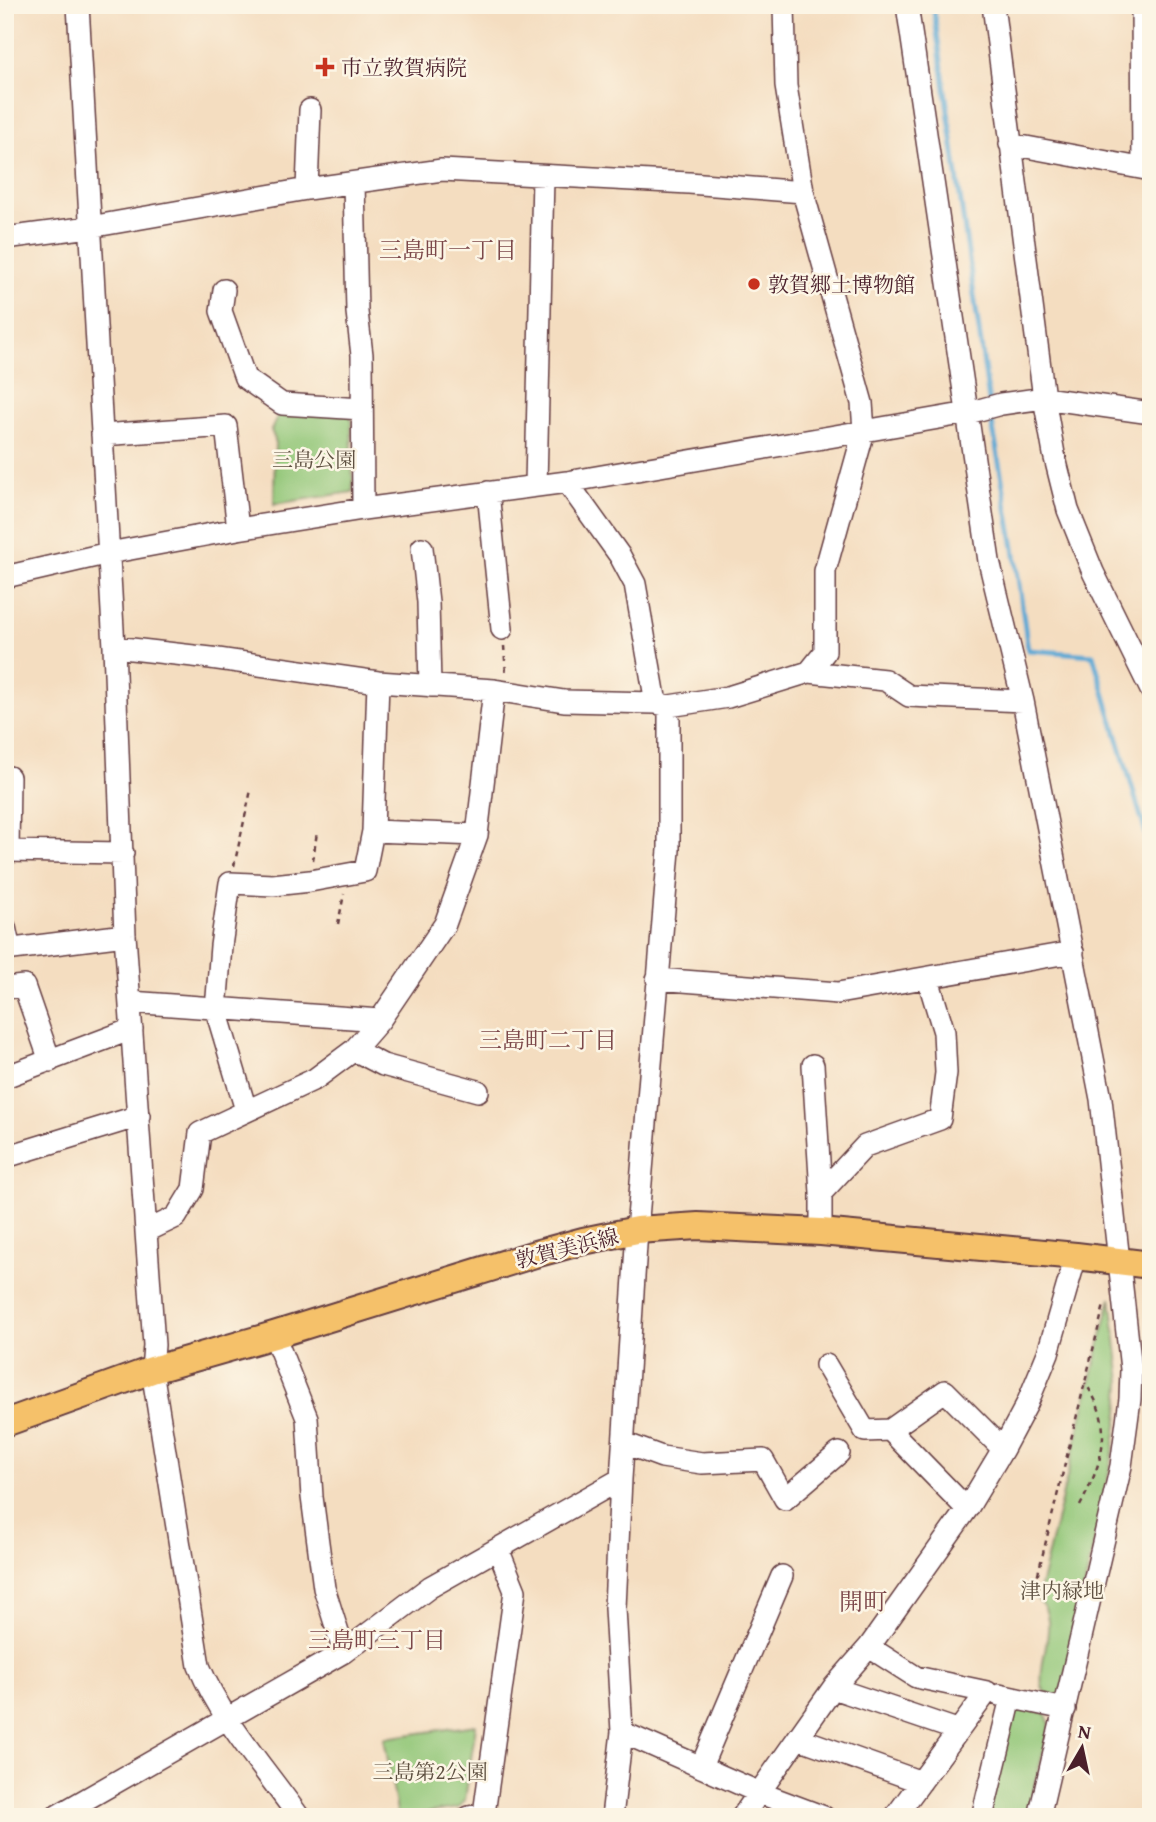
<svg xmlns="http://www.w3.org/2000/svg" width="1156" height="1822" font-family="'Gentium Book Plus','Noto Serif JP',serif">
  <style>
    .green { fill: #91c677; stroke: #6e7251; stroke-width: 2 }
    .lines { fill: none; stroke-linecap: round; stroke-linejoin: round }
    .stream { stroke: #5ba8d4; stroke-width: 5 }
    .minor-casing { stroke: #643c41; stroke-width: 24 }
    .major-casing { stroke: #643c41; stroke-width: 30 }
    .path { stroke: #643c41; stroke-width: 2.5; stroke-dasharray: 5 5; stroke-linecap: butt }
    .minor { stroke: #fff; stroke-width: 21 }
    .major { stroke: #f5c16b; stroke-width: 26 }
    .poi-dot { fill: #c8321e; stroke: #fcf5e5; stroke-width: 2.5 }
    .labels { text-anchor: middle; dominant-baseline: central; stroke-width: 5; stroke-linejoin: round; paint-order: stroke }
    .poi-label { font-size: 21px; fill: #4a1f2b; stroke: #fcf5e5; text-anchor: start }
    .park-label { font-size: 21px; fill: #5f5142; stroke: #fcf5e5 }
    .street-label { font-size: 21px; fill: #4a1f2b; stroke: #fcf5e5 }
    .neighbourhood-label { font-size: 23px; fill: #7c484a; stroke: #fcf5e5 }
    .quarter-label { font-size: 24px; fill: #7c484a; stroke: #fcf5e5 }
  </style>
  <rect width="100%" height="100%" fill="#fcf5e5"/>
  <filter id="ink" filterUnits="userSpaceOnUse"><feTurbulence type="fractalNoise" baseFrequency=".0143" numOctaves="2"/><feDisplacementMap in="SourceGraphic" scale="14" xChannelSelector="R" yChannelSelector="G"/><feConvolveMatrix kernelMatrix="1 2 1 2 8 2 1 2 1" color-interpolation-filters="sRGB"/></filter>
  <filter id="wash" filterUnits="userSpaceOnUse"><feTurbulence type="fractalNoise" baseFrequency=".00686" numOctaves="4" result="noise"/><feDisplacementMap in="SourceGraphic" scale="28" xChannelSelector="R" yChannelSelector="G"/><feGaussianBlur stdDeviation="1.57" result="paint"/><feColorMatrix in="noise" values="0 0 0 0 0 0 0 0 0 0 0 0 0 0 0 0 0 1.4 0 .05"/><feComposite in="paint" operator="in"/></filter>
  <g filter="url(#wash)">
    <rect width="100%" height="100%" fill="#f4ddc0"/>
    <path class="green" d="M281,410l70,5 2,77 -79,12 1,-64 -4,-10z
      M1111,1298l10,84 -2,31 -7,45 -51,239 -11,3c-3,-5 -7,-9 -8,-15 -5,-26 20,-66 -5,-86z
      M1021,1709l24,4 5,11 -23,93h-40l24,-104z
      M476,1725l-11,75 -7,8 -60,9 -14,-79z"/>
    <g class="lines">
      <path class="stream" d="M933,5l56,396
        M990,411l24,137 14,102 65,5 58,196"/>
    </g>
  </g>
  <g filter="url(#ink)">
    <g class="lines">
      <g class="minor-casing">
        <path id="minor" d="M78,5l36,642 11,288 29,410 -2,25 47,296c22,54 67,104 100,151
          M907,5l82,556 34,140 78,398 30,270 -1,30 -9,67 -82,351
          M993,5l51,393 10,56 14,56 25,62 58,118
          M1142,5l1,163
          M1010,144l141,26
          M354,183l3,129 5,43 1,154
          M307,189l3,-79
          M5,238l85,-11 217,-38 135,-19 247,13 114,9
          M224,290l-3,21 24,67 37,26 80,5
          M102,435l124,-9 12,103
          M567,482l53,74 15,28 21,119
          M536,485l7,-308
          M488,492l14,137
          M422,548l6,54 2,84
          M5,577l104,-24 129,-24 125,-20 204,-27 297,-51 104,-18 33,-9 43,-6 107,15
          M114,647l97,11 167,24 116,8 70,11 92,2 13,3 59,-9 81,-25 16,-20v-81l39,-140 -2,-28 -59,-211 -17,-106 -2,-81
          M809,672l76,8 24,16 114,5
          M378,682l-5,149 104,4
          M5,851l118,2
          M8,851l1,-74
          M5,927l5,23
          M5,950l120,-15
          M657,979l181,14 235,-41
          M5,988l19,-2 26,75
          M130,1002l250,18 65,-96 32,-89 17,-145
          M354,1050l29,15 95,26
          M813,1065l8,128
          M5,1077l127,-48
          M246,1110l-30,-100 5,-64 9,-63 43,2 37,-4 55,-10 8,-40
          M5,1147l7,8 127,-39
          M147,1231l29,-14 17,-28 7,-56 115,-54 39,-29 26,-30
          M821,1232v-39l44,-47 75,-27 6,-46 -2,-41 -16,-53
          M274,1335l33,83 5,79 12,91 20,64
          M826,1365l39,66 25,-1
          M624,1443l38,14 40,6 61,-3 22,39 54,-46
          M967,1509l-77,-79 55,-39 58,58
          M869,1647l47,30 71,15 -92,125
          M833,1688l124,42
          M999,1695l66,14
          M622,1732l138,61 64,24
          M798,1738l123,44
          M701,1767l81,-191
          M55,1817l289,-165 86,-65 191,-108
          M469,1817l15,-3 31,-223 -17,-42
          M612,1817l10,-85 -7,-124 6,-129 16,-249 32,-380v-144
          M742,1817l91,-129 36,-41 98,-138 36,-60 24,-45 21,-51 28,-97
          M982,1817l29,-119"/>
      </g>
      <g class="major-casing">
        <path id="major" d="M5,1423l147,-53 122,-35 261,-81 48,-13 54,-11 61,-4 123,6 255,24 75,9"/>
      </g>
      <path class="path" d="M504,646l2,28
        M313,860l4,-28
        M234,866l17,-76
        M338,924l6,-30
        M1080,1506c22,-43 36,-80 5,-123
        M1033,1594l71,-289"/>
      <use href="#minor" class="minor"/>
      <use href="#major" class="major"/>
    </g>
  </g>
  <g class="poi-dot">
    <path d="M321.5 56.5h7v7h7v7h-7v7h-7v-7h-7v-7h7z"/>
    <circle cx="754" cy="284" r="7"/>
  </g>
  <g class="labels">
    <g class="poi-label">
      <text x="341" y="67">市立敦賀病院</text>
      <text x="768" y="284">敦賀郷土博物館</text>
    </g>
    <g class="park-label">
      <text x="314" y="459">三島公園</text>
      <text x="1062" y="1590">津内緑地</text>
      <text x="430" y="1771">三島第2公園</text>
    </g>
    <g class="street-label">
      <text transform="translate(567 1248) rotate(-14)">敦賀美浜線</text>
    </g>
    <g class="neighbourhood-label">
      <text x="448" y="249">三島町一丁目</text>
      <text x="548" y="1039">三島町二丁目</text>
      <text x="377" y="1639">三島町三丁目</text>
    </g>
    <g class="quarter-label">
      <text x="863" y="1601">開町</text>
    </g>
  </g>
  <rect width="1156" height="1822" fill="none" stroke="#fcf5e5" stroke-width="28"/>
  <g transform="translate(1082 1748) rotate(9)" stroke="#fcf5e5" stroke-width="5" paint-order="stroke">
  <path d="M0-5L12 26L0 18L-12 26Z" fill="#4a1f2b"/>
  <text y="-10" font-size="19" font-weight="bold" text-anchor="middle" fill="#4a1f2b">N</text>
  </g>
</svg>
